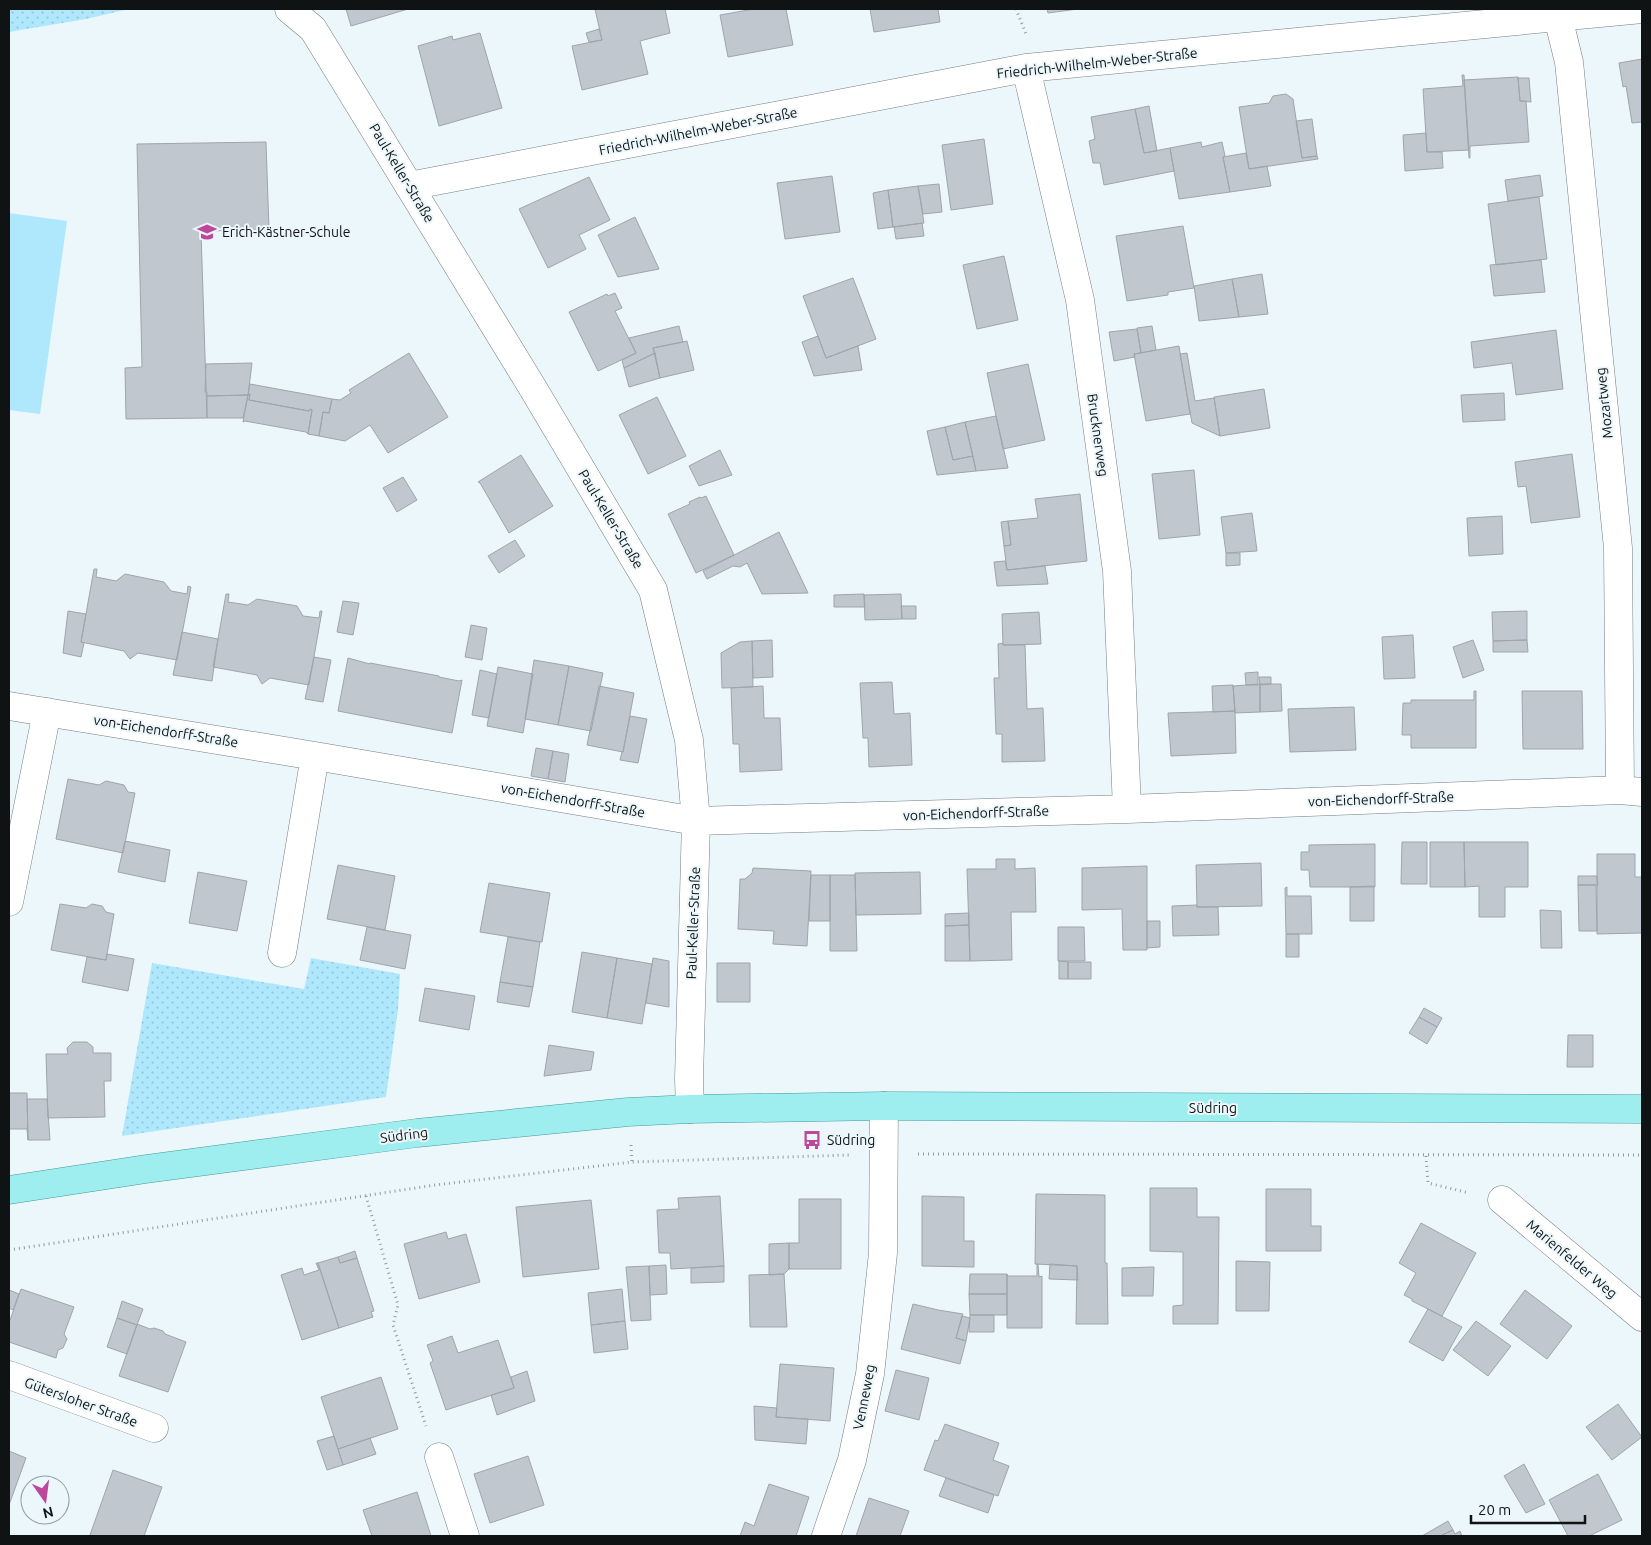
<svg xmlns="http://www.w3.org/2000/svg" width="1651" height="1545" font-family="Ubuntu,sans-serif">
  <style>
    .green { fill: url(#green-dots) }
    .pitch { fill: #afe8fd }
    .building { fill: #c0c7ce; stroke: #9ea5ac }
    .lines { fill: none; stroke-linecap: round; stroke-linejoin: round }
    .minor-casing { stroke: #747e82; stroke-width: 29 }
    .major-casing { stroke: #429a9c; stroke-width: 29 }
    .path { stroke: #939b9e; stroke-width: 3; stroke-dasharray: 1 4; stroke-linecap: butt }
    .minor { stroke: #fff; stroke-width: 28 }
    .major { stroke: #9eeef0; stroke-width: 28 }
    .labels { text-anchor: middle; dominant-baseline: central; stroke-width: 4; stroke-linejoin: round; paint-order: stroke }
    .street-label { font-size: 14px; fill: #0f1314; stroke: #ecf7fb }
    .poi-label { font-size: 14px; fill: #0f1314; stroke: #ecf7fb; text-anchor: start }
  </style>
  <defs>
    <pattern id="green-dots" width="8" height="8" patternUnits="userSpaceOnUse" patternTransform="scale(1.25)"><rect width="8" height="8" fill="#afe8fd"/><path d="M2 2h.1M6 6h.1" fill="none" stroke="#95c6d8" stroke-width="1.8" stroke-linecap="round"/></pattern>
  </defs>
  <rect width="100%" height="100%" fill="#ecf7fb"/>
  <path class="green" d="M9,9h120l-43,10 -77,13z
    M311,958l89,16 -2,35 -12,88 -264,39 30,-173 152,26z"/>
  <path class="pitch" d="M9,213l58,8 -27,193 -31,-4z"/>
  <path class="building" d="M346,9h62l-57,17z
    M595,9h70l5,24 -30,8 8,33 -66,16 -10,-44 30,-6z
    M754,9h32l7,36 -65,12 -8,-42z
    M870,9h68l2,13 -66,10z
    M1047,9h31l-30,4z
    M599,29l3,11 -13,2 -3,-9z
    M480,33l22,75 -63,18 -21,-80 34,-10 1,4z
    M1642,59v63l-10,1 -6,-37 -3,1 -4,-24z
    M1462,75h2l5,75 -42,2 -4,-63 40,-3z
    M1518,77l2,24h6l3,41 -59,4v12h-1l-5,-78z
    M1518,78h11l2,24 -11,-1z
    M1286,94l7,5 9,59 15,-2 1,3 -69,10 -10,-62 30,-4 4,-7z
    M1149,106l8,45 -13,2 -9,-44z
    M1135,109l9,44 26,-5 4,23 -70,14 -4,-22h-7l-4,-22 6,-2 -4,-22z
    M1312,119l5,37 -15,2 -6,-37z
    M1426,133l1,19h15l1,16 -38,3 -2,-36z
    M984,139l9,65 -42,6 -9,-65z
    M266,142l3,88 -68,1 6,187 -81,1 -1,-51 17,-1 -5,-223z
    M1201,142l1,5 20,-5 3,14 -2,1 7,35 -51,7 -9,-51z
    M1246,153l3,16 18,-3 4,20 -41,6 -7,-35z
    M1540,175l3,21 -35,5 -3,-21z
    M832,176l8,56 -55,7 -8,-56z
    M589,177l21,43 -31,15 7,14 -38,19 -29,-59z
    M939,184l3,28 -19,2 -5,-28z
    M918,186l6,37 -31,4 -5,-37z
    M888,190l5,37 -15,2 -5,-36z
    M1539,197l8,62 -51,6 -8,-61z
    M635,217l24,52 -41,8 -20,-42z
    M922,223l2,13 -28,3 -2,-12z
    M1183,226l11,62 -26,4v3l-41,6 -11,-65z
    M1004,256l14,64 -41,9 -14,-64z
    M1541,260l4,32 -51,4 -4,-31z
    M1262,274l6,40 -29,3 -7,-38z
    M853,278l23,61 -50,19 -23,-62z
    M1232,279l7,38 -40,4 -5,-35z
    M615,293l7,15 -7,3 21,42 -38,18 -29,-59 38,-18 1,2z
    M679,326l4,16 -30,6 2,5 -31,15 -2,-8 14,-7 -7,-15z
    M1152,326l4,24 -15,3 -4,-25z
    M1137,329l4,24 -7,1 1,3 -21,4 -5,-29z
    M1556,330l7,59 -47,6 -4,-32 -38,5 -3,-26z
    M818,336l8,22 32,-12 4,24 -48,6 -12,-34z
    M687,341l7,29 -34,8 -7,-30z
    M1179,346l11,68 -44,7 -12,-67z
    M409,353l39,64 -60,36 -18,-28 -25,16 -26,-5 4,-24 6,1 3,-14 8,1 11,-7 -2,-3z
    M655,353l5,25 -31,9 -5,-19z
    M1187,353l8,48 19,-3 6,38 -28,-13 -12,-69z
    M252,363l-4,32 -41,1v-4h-2l1,-28z
    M1028,364l17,76 -42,9 -16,-76z
    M250,384l82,15 -3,14 -6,-1 -4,24 -11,-2 4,-24 -2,-1 -1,2 -60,-11 1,-6 -2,1z
    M1264,389l6,39 -50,8 -6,-39z
    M1504,393l1,27 -42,2 -2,-27z
    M250,394l-1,6 60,11 1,-2 2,1 -4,24 -2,-2 -61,-11 -2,1 5,-27z
    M248,395l-5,23h-36v-22z
    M657,397l29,59 -38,18 -29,-59z
    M996,416l12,52 -32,3 -11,-49z
    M965,422l8,34 -20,4 -8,-33z
    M945,427l8,33 20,-4 3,15 -39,4 -10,-44z
    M720,450l12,25 -33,11 -10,-20z
    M1572,454l8,63 -49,6 -5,-37 -8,1 -3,-25z
    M521,455l32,51 -44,27 -29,-50 -2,-1z
    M1194,470l6,65 -41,4 -7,-65z
    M403,477l14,23 -20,12 -14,-24z
    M1080,494l7,67 -80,9 -3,-24 7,-1 -3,-24 30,-3 -3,-19z
    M706,496l28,59 -38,18 -28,-59 22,-10 -1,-2 11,-5 1,1z
    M1252,513l5,38 -31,2 -5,-36z
    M1502,516l1,38 -34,2 -2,-38z
    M1008,521l3,24 -7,1 -3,-24z
    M779,532l29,61 -46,1 -15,-31 -7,4 -7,-1 -26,13 -4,-8z
    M515,540l10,16 -26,17 -11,-17z
    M1226,553h14v12l-14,1z
    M1005,561l2,9 38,-4 3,18 -51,2 -3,-24z
    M94,569h3l-1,8 20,4 9,-7 39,8 7,9 16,3 1,-8 3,1 -14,73 -39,-7 -8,6 -6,-8 -43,-9z
    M226,594h3l-1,8 20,3 9,-6 40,7 6,10 16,2 1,-7h2l-13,74 -39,-7 -8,6 -5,-9 -44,-8z
    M864,594l1,13h-31v-12z
    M901,594l1,25 -37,1 -1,-25z
    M343,601l16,2 -6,32 -16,-3z
    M901,606h15v13h-14z
    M68,611l18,3 -5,28 3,1 -3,14 -18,-4z
    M1527,611v29l-34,1 -1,-29z
    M1039,612l2,32 -38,1 -1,-31z
    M471,625l16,3 -5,32 -17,-3z
    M182,632l36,7 -6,42 -39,-6z
    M1413,635l2,43 -31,1 -2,-42z
    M772,640l1,37 -20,1 -1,-37z
    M1473,640l11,30 -21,8 -10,-31z
    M1527,640l1,12h-35v-11z
    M752,641l1,46 -31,1 -1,-35 19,-11z
    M1003,643v2h22l2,64 16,-1 2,53 -43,1v-28h-6l-2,-56h5l-1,-34z
    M314,657l17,3 -8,42 -18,-3z
    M348,658l22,6v-1l69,13v1l20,4 3,-1 -10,53 -114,-22z
    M534,660l35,6 -11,59 -33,-6z
    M569,666l34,7 -12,58 -33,-6z
    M498,667l35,7 -10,59 -36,-7z
    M480,670l17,4 -8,44 -17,-3z
    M1258,672v13h-12l-1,-12z
    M1259,677h12v7l-11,1z
    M892,682l2,32 16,-1 2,52 -43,2 -1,-29h-5l-3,-55z
    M1260,684v28l-25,1 -2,-27z
    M1260,684h21l1,27 -22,1z
    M1233,685l2,26 -22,1 -1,-26z
    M599,686l35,7 -11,59 -36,-7z
    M763,686l1,32h16l2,52 -42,2 -1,-28h-6l-2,-56z
    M1474,691h2v57h-65v-13h-9l1,-32h8v-3h63z
    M1522,691h60l1,58h-60z
    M1354,707l2,43 -66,2 -2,-43z
    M1235,711l1,42 -65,3 -3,-43z
    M630,716l17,3 -9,44 -18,-3 2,-8h1z
    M536,748l17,3 -5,28 -17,-3z
    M553,751l16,3 -4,28 -17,-3z
    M68,779l31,6 7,-4 18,4 4,7 7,1 -12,60 -67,-14z
    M125,841l45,9 -5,32 -47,-10z
    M1402,842h25v42h-26z
    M1430,842h34l1,45h-35z
    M1464,842h64v45h-23v30h-26v-31l-14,1z
    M1375,844v43h-65l-1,-17h-8v-18h8v-7z
    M1597,854h38v23h7v56l-45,1z
    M996,859h19v10l20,-1 1,44h-25l1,48 -42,1 -3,-92h29z
    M1261,863l1,43 -65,1 -1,-42z
    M338,865l57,11 -10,54 -58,-11z
    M1147,866v84h-24l-1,-41 -40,1v-42z
    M753,868l58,3 -4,75 -34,-2 1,-13 -36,-2 2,-50h5l7,-6z
    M198,872l49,9 -10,50 -48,-8z
    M920,872l1,42 -65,1 -1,-42z
    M811,875h19v46h-21z
    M830,875h25l2,76h-27z
    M1578,876h19l1,9h-20z
    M489,883l61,10 -8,49 -62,-10z
    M1578,885h18l1,46h-18z
    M1374,886v35h-24v-34z
    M1287,887v9h24l1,38h-26l-1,-46z
    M60,904l26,4 6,-4 10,2 4,6 8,2 -8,46 -55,-10z
    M1197,905v2h21l1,28 -46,1 -1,-30z
    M1540,910l21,1 1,37h-21z
    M969,913v12l-24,1v-12z
    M1147,921h13v26l-13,1z
    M969,925l1,36h-25v-35z
    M367,927l44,8 -6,34 -45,-9z
    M1058,927h26l1,34h-27z
    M1286,934h13v23h-13z
    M508,937l32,5 -7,45 -33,-5z
    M582,952l35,6 -10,60 -35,-6z
    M107,954l27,5 -6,32 -46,-9 5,-25 19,3z
    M617,958l35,6 -10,60 -35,-6z
    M653,958l16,3v46l-23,-4z
    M1059,961l9,1v17h-9z
    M1068,962h23v17h-23z
    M717,963h33v39h-33z
    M500,982l33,5 -4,20 -32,-5z
    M425,988l50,8 -6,34 -50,-9z
    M1424,1008l18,10 -5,9 -18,-10z
    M1419,1017l18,10 -10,17 -18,-11z
    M1568,1035h25v32h-26z
    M73,1042h14l6,5v6h18v28h-7l1,36 -57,1 -2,-64h22l-1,-6z
    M549,1045l45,7 -3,18 -47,6z
    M9,1093h18l1,47 -1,-11h-18z
    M27,1099h20l3,41h-22z
    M1150,1188h47v29h22l-1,107h-45v-18l10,-1v-53l-33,-1z
    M1266,1189h45v37h10v25h-55z
    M1036,1194l69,1v68h2l1,61h-32l1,-58 -42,-2z
    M720,1196l4,70 -53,3 -1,-16h-11l-2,-43 22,-1 -1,-11z
    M922,1196l42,1v44h10v26l-52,-1z
    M799,1199h42v70h-52v-26h10z
    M591,1200l8,69 -76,8 -7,-70z
    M1421,1223l55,30 -34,63 -30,-15v-2l-8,-4 12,-22 -17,-10z
    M446,1232l2,7 18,-5 14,48 -61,17 -15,-55z
    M789,1243v26l-5,5 -15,1v-31z
    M355,1251l2,7 -17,5 -2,-6z
    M338,1257l2,6 17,-5 17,53 -3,1 2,5 -34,11 -21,-65z
    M1236,1261l34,1 -1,49h-33z
    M316,1263h2l21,65 -37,12 -21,-65 21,-7 2,7 15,-5z
    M1037,1264h1l1,13 3,-1v52h-35v-54v2h30z
    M1050,1264l27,2 1,14 -29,-1z
    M666,1265l1,29 -17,1 -1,-29z
    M649,1266l2,54 -20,1 -5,-54z
    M724,1266v16l-33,1v-15z
    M1152,1267h2l-1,29h-31v-28z
    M784,1274l3,53h-37l-1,-52z
    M970,1274h37v20h-38z
    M21,1289l53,18 -10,27 3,5 -4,9 -5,2 -2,8 -47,-16v-19z
    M622,1289l3,32 -34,4 -3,-32z
    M9,1290l10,4 -6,16 -4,-2z
    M1525,1290l47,36 -25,33 -47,-35z
    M969,1294h38v21h-37z
    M122,1301l21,8 -6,16 -20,-7z
    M913,1304l25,6 25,4 -7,24 10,3 -6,23 -59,-15z
    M1428,1309l34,18 -19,34 -34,-19z
    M970,1315h24v17h-25z
    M962,1316l8,2 -4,23 -10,-3z
    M117,1318l20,7 -10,29 -20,-7z
    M625,1321l3,28 -34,4 -3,-28z
    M1476,1321l35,25 -23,30 -35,-26z
    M137,1324l13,5 4,-1 9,3 2,3 21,8 -18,50 -49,-16z
    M452,1336l6,17 40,-13 16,48 -68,22 -16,-47 3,-2 -6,-16z
    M780,1364l54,4 -4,53 -54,-4z
    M896,1370l33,8 -10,42 -34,-9z
    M527,1371l8,30 -38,14 -6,-20 23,-7 -3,-11z
    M381,1377l17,52 -60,20 -17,-52z
    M1618,1404l24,33 -30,23 -26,-33z
    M754,1406l23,2 -1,9 32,2 -2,25 -51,-4z
    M945,1424l54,19 -6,17 16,6 -11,30 -74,-26 11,-30 3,1z
    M334,1436l9,29 -16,5 -10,-29z
    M370,1438l6,16 -33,11 -5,-16z
    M9,1451l17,7 -17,47z
    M528,1456l16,49 -54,18 -16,-49z
    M1524,1464l21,40 -19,9 -22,-37z
    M113,1470l49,17 -18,49h-49l-5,-1z
    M1598,1474l24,46 -33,16h-21l-19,-36z
    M946,1478l48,17 -6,18 -49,-17z
    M769,1484l40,13 -13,39h-56l5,-14 9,4z
    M417,1492l14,44h-59l-9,-26z
    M869,1498l40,13 -9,25h-44z
    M1448,1521l5,9 -13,6h-18z
    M1453,1530l2,4 5,-3 2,5h-22z"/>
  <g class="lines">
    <g class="minor-casing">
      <path id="minor" d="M289,9l24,20 218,356 122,205 36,150 7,81 -7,258 1,30
        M1556,9l13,53 49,486 2,242
        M1026,68l54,232 37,271 10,238
        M409,186l617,-118 616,-59
        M9,706l306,50 381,65 431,-12 493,-19 22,2
        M9,902l38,-190
        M282,953l33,-197
        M1502,1200l140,117
        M9,1375l145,53
        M439,1457l26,79
        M826,1536l26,-76 18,-86 13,-121 1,-147"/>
    </g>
    <g class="major-casing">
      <path id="major" d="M9,1190l137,-21 271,-36 211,-21 62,-3 194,-3 758,3"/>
    </g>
    <path class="path" d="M1016,9l10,25
      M631,1145l1,17
      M918,1154l724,1
      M1426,1156l2,27 41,10
      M366,1196l32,109 -5,20 33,101
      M9,1250l426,-65 197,-23 217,-7"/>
    <use href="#minor" class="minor"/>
    <use href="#major" class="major"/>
  </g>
  <defs>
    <g id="school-bare" transform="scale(1.5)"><path d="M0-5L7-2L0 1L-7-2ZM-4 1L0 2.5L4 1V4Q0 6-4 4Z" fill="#be469b" stroke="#ecf7fb" stroke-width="2.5" paint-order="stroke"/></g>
    <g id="bus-bare" transform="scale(1.5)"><path d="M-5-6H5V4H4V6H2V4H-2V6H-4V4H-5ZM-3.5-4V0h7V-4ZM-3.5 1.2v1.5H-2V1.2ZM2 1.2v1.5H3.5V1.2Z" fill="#be469b" stroke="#ecf7fb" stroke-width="2.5" paint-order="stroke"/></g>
  </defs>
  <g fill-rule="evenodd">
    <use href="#school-bare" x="207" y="232"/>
    <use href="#bus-bare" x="812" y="1140"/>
  </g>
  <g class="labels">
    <g class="street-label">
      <text transform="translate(1097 63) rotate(-6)">Friedrich-Wilhelm-Weber-Straße</text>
      <text transform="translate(698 131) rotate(-11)">Friedrich-Wilhelm-Weber-Straße</text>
      <text transform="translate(402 173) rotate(59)">Paul-Keller-Straße</text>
      <text transform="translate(1604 403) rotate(-96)">Mozartweg</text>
      <text transform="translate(1098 435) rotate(82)">Brucknerweg</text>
      <text transform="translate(611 519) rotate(59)">Paul-Keller-Straße</text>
      <text transform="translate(166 731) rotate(9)">von-Eichendorff-Straße</text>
      <text transform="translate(1381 799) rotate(-2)">von-Eichendorff-Straße</text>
      <text transform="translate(573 800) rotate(10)">von-Eichendorff-Straße</text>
      <text transform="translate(976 813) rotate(-2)">von-Eichendorff-Straße</text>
      <text transform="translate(693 923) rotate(-88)">Paul-Keller-Straße</text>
      <text x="1213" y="1108">Südring</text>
      <text transform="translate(404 1135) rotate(-7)">Südring</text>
      <text transform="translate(1572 1259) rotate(40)">Marienfelder Weg</text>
      <text transform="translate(864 1397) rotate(-79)">Venneweg</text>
      <text transform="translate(81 1402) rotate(20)">Gütersloher Straße</text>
    </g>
    <g class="poi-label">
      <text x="222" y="232">Erich-Kästner-Schule</text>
      <text x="827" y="1140">Südring</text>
    </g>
  </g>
  <rect width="1651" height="1545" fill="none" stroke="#0f1314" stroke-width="20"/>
  <g transform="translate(45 1500) rotate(166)"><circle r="24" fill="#ecf7fb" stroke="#949c9f"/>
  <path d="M0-4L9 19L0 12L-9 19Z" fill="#be469b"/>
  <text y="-8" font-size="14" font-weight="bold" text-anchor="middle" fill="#0f1314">N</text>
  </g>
  <path d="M1471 1515v8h114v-8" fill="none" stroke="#0f1314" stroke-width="2.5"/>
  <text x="1478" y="1515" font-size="15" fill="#0f1314" stroke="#ecf7fb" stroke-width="4" paint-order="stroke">20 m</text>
</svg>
